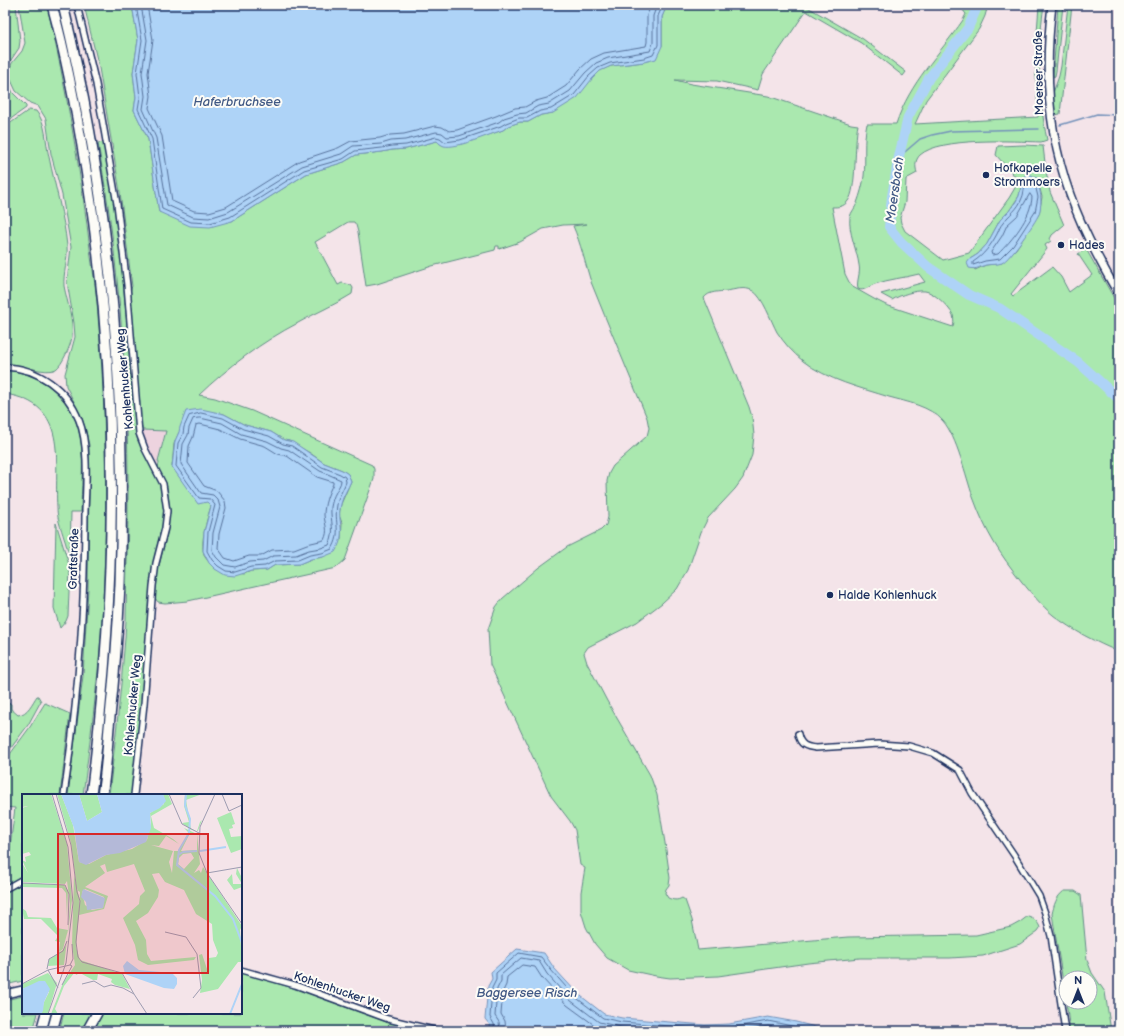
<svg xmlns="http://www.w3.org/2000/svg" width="1124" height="1036" font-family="'Balsamiq Sans',sans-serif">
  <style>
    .built { fill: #edd3df }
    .green { fill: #aae8af; stroke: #628c86; fill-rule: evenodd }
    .water { fill: #aed3f7; stroke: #7391ba }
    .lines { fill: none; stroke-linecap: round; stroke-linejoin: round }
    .shore { stroke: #56719b; stroke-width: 1 }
    .stream { stroke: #7391ba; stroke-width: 1.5 }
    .river { stroke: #aed3f7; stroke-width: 10 }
    .street-casing { stroke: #1b2f5e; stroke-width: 8 }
    .secondary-casing { stroke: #1b2f5e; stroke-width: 10 }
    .highway-casing { stroke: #1b2f5e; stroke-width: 12 }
    .street { stroke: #fdfcf7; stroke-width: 5 }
    .secondary { stroke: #fdfcf7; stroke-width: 7 }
    .highway { stroke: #fdfcf7; stroke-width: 9 }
    .poi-dot { fill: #1b2f5e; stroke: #fdfcf7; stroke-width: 1.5 }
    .labels { text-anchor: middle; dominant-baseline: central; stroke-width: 4; stroke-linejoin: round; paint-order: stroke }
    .street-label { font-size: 12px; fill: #1b2f5e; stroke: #fdfcf7 }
    .poi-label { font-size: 12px; fill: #1b2f5e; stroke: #fdfcf7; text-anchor: start }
    .water-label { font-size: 13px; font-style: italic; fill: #405884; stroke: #fdfcf7 }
    .inset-river { fill: none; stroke: #aed3f7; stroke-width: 2 }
    .inset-road { fill: none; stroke: #9d9cb1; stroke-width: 1 }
    .view { fill: #d62828; fill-opacity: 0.15; stroke: #d62828; stroke-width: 2 }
    .inset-edge { fill: none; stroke: #1b2f5e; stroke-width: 2 }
  </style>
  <rect width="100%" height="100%" fill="#f4e4e9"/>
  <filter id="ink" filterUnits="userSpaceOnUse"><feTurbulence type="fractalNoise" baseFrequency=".025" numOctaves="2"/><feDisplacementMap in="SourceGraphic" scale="8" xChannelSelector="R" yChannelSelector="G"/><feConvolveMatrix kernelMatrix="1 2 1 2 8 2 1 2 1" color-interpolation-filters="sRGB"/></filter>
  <g filter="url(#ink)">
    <path class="built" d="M142,430l24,1 -8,30 1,2 -1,5 -12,-24z"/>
    <path class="green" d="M5,5h11l4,36 -1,7 -14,21z
      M19,5h28c19,83 34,167 44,252 3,20 6,40 7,59 9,106 10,214 3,320 -4,53 -11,106 -18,159h-15l15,-119 5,-87 1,-109v-35l-3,-13 -4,-14 -16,-32 -1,-12 10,-37 -1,-14 -7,-41 4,-35 -9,-52 -11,-41 -5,-35 -8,-13 -8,-3 -14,-12 -6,-13 -1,-8 3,-7 10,-12 3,-8z
      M84,5h48l6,35 -5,33 3,24 -2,13 14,29 11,73 73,9 74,-47 38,-12 12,-7 26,-3 10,-2 14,-1 31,-8 3,3h21l42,-14 5,-4 12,-4h8l13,-7 12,-2 46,-42 12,-5 33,-4 18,-16v-29l5,-12h137l59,34 43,33 -3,4 -42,-33 -55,-32 -43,63 -5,16 -41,-9 -42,-1 16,4 77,12 83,28 7,1c-4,17 -1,66 -10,76 -4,6 -10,6 -16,6l13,67 6,12 23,13 12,6 67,22c1,-3 1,-8 0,-12 -4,-8 -19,-23 -28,-24 -10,-1 -25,4 -33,9l-11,-6 44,-12 -6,-8c-15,4 -30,5 -44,10 -6,2 -11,8 -17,5 -2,-8 3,-16 1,-24 -2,-15 -11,-33 -9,-48 1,-5 6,-10 7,-14 3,-8 6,-18 7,-27 2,-17 -1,-35 3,-52h29c14,-42 43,-69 67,-104l3,-6 -4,-5 2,-4h24l-3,11 -6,13 -53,71 -11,24 123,-7 -3,-57 4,-55h5c-7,46 -6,90 3,135l-6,2c-27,-1 -101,-5 -121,13 -5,5 -5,11 -3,18l-11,6 -1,23 -5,16 1,5 4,8 38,29 26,-7 40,-55 10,-17 -23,-26 2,-9 26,-1 19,1 3,25 4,21 14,33 -12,10 -2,4 1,2 -6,4 2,4 -36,45 2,2 39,-29 9,10 8,15 23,-17 -14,-21 8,-5 33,58v345c-23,-10 -46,-21 -66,-37 -11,-9 -21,-21 -31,-33 -23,-29 -36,-49 -49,-85 -7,-20 -16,-60 -30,-76 -13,-15 -36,-19 -54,-24 -28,-9 -62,-17 -86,-36 -10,-8 -19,-18 -26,-29 -6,-11 -14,-35 -24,-41 -8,-5 -19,-1 -27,0 -7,1 -17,0 -22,7l45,109 3,10 2,18 -2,20 -9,23 -8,11 -27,29 -7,14 -13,38 -11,19 -15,14 -25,19 -49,25 -4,6 3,10 20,38 43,74 7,20 8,48 5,35 -1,7 -3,4 -1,4 3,5c5,2 9,3 14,0l3,2 7,20 6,30 150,-13 128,-2 35,-8 9,-5 8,-6c5,1 11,7 12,12l-2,3 -18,13 -37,12 -33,2h-90l-52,5 -90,13 -48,2 -14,-2 -28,-6 -21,-12 -12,-14 -9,-17 -5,-16v-19l4,-24 -5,-3 -5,-35 -5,-9 -19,-25 -59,-127 -2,-4 -2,-36 8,-22 6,-8 36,-31 29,-21 34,-17 5,-5 2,-8 -1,-36 2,-8 4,-7 34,-30 2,-8 -2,-10c-19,-46 -38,-91 -56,-136 -6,-19 -10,-38 -18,-56l14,-2 -24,1 -20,4 -23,13 -21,7v-3h-3l-1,4 -63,16 -55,18 -11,2 -8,-54 -2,-7 -2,-3h-6l-33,20 23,43 4,-2 9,2 2,3 -1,6c-17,11 -37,19 -54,29 -35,18 -71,45 -99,72l16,3 37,13 120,54 2,4v10l-29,81 -9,8 -148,33 -23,2 -7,-1 -3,-4 3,-28 9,-37 3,-22 -3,-24 -9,-19 1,-5 -1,-2 8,-30 -24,-1 -2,-11 -10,-127 2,-6 -12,-94 -21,-124zM1021,186l19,3 2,8 -3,17 -23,35 -14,14 -16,2 -11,5 -5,-11 8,-5 9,-10 13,-24 9,-9 10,-15zM217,413l7,1 21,11 26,7 13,8 5,1 21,12 14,10 18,7 6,4 3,7 -10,23 -2,11 3,8 -1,16 -18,18 -12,2 -12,5 -24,1 -8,5 -16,1 -7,3 -29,-5c-4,-4 -7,-8 -10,-12 -6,-13 2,-38 6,-51l-39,-39 2,-23 5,-12z
      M1058,5h5l-7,66 -1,5 -2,1z
      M1068,5h4l-12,109 -6,1 -1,-22 6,-17 2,-10z
      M5,75l8,18 13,13v2l-21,15z
      M29,110l7,1c11,13 9,30 13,46 6,30 15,59 18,89 1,14 -4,27 -3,40 3,16 10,34 8,51 -1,8 -10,28 -16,32 -9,6 -39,-5 -51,-6v-236z
      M104,142l9,56 9,70 14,166 2,7 18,32 5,15 3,24 -1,10 -10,42 -2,20 -9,120 -10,91h-23c6,-52 12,-104 16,-157 2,-25 1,-51 2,-76 3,-97 0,-195 -11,-292 -4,-42 -11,-85 -18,-127z
      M5,370c40,3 70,32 76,71 3,21 0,49 0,71h-10l-1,43c-3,-5 -4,-12 -6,-17 -3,-10 -7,-20 -7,-30 -3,-48 13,-104 -52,-114z
      M56,523l14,45 -2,48 -2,5 -6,7 -6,-20z
      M37,696h1l3,5 -13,24 -23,31v-54l6,2v5l7,6c10,-1 14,-12 19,-19z
      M45,703l25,11 -10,81h-37v81l-18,10 10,-78 -10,-1v-46l25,-34z
      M23,884v97l-18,4v-93z
      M1064,891h11l6,4 6,65 5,13 13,19 6,39h-41l-4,-29h24v-24h-24v22l-14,-86c2,-9 4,-17 12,-23z
      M241,972l58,18 88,32 39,9h-334l9,-18h140z
      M23,996v17h15l-5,18h-28v-31z
      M64,1013h28l-8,18h-25z"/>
    <path class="water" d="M132,5h535l-5,12v29l-6,13 -12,3 -33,4 -11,5 -8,8 -15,19 -24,15 -12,2 -13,7h-8l-12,4 -5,4c-13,4 -46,19 -59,16 -3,-1 -5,-3 -7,-5l-31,8 -14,1 -10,2 -26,3 -12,7 -38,12 -74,47 -22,6 -20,-1 -31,-14 -11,-73 -14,-29 2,-13 -3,-24 5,-33z
      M1027,173l10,5c3,12 6,23 2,36 -4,9 -29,45 -37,49 -5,2 -11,1 -16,2 -8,2 -8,5 -17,3l-2,-5 3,-4 8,-5 9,-10 13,-24 9,-9 6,-8 4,-7 4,-18z
      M201,409l23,5 21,11 26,7 13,8 9,2 31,21 18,7 6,4 3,7c-3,8 -8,14 -10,23 -5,19 7,27 -6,48l-12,5 -12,2 -12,5 -24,1 -8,5 -16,1 -16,5 -10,-1 -10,-6 -6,-6 -6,-12 1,-19 7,-26 -4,-4 -9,2 -26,-37 3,-26 4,-9 1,-5 6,-16z
      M517,949l27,4 10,15 23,25 27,21 18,4 83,7 24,-1 39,-7 28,5 35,9h-340l-1,-6 -5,-6 3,-33 4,-7 -1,-7z"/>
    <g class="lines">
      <path class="shore" d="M136,5l6,35 -5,33 3,24 -2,12 14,30 10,70 29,13 19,1 20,-6 74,-47 39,-11 12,-8 27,-3 10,-2 14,-1 30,-8 4,1 5,4 15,-2 41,-14 5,-3 13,-5h8l13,-7 11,-2 23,-14 15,-19 9,-8 12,-5 34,-5 9,-3 5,-10v-29l5,-11
        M141,5l6,35 -5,33 3,23 -2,13 13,29 11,67 26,12 16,1 19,-6 74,-46 39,-12 12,-8 28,-2 10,-3 14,-1 31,-8 6,1 5,4 12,-1 40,-14 5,-4 13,-4 9,-1 12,-7 11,-2 21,-13 15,-18 11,-10 12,-5 42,-7 3,-8v-27l4,-11
        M147,5l6,35 -5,33 3,23 -2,12 13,28 10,65 22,10 15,1 17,-5 73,-46 39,-13 13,-7 29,-3 10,-3 14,-1 31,-8 7,1 7,4 8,-1 39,-14 19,-8 10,-1 11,-6 11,-3 19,-12 14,-17 11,-10 13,-6 42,-7 1,-4v-27l4,-10
        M1029,178l5,2 4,17 -3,15 -22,34 -13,13 -15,2 -12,4v-3c11,-7 18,-17 24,-28 2,-4 3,-8 6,-11 6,-9 15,-13 19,-25 3,-6 1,-15 7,-20z
        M1030,194l2,3c-1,21 -20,43 -34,57l-6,1 -1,-3 11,-16 5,-11 10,-9z
        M201,413l22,5 20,11 26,7 14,8 9,2 30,21 18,7 5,3 1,5c-3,8 -8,15 -9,23 -3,17 5,28 -5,44l-10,4 -12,2 -12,5 -23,1 -10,5 -14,1 -16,5 -9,-1 -8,-5 -6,-6 -5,-9 1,-19 7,-27 -5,-6 -11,-1 -23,-32 2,-23 5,-9 1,-7 5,-11z
        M200,418l22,5 19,11 26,7 14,7 8,2 31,21 10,4 11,5c0,5 -3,7 -5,12 -3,5 -4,10 -5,15 -1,14 5,25 -2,38l-8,3 -12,2 -13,5 -23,1 -10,5 -13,1 -15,5 -11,-2 -8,-8 -4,-7 1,-17 7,-26 -2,-7 -5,-5 -12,-2 -20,-29 2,-20 5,-9 1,-7 4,-9z
        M200,424l20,5 20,10 25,7 13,8 9,2 30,21 16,5v2c-5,9 -9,21 -9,31 1,11 5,15 0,25l-17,4 -13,5 -22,1 -11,6h-12l-15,5 -9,-3 -7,-10 1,-14 7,-26 -1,-7 -8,-10 -13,-5 -16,-23 1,-17 4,-9 3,-12z
        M495,1031l-1,-7 -4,-7 2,-29 4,-8v-7l23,-20 22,4 10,13 23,26 29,22 19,4 83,7 24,-1 39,-7 48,10
        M500,1031l-1,-9 -4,-6 2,-27 4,-8v-6l20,-17 18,3 8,13 23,26 29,22 22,5 53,4
        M506,1031l-1,-10 -4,-7 2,-23 3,-6 1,-8 15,-12 13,2 7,11 25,27 30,22 14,4
        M738,1031l30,-5 28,5"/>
      <path class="stream" d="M1060,125l37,-11 22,1
        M899,157l21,-18 12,-4 19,-4 87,-2"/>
      <path class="river" d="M978,5l-10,23 -39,50 -21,39 -10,44 -6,35 -3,31 12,15 27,25 41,28 30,13 79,54 41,37"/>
      <g class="street-casing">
        <path id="street" d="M77,5l19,79 21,120 10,81 12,148 6,16 18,35 4,27 -2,17 -9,35 -3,23 -9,118 -10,91
          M5,367c33,1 62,22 74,53 10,25 7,64 6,91 0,95 -7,190 -21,284
          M798,734c2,11 8,13 18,14l63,-4 30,2 24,7 27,17 12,23 42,62 25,41 6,17 6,23 14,95
          M5,889l18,-10
          M241,970l54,15 93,34 50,12"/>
      </g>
      <g class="secondary-casing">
        <path id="secondary" d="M1052,5c-11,92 1,168 45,250 7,13 14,27 22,39
          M5,994l18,-4"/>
      </g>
      <g class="highway-casing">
        <path id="highway" d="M52,5c15,54 25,109 34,165 34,210 32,414 5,625
          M63,5c47,192 64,382 57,579 -2,48 -6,96 -11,143 -2,23 -3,46 -7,68
          M41,1031l5,-18
          M52,1031l5,-18
          M87,1031l10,-18"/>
      </g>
      <use href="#street" class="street"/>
      <use href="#secondary" class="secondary"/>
      <use href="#highway" class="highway"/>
    </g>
  </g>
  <g class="poi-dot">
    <circle cx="986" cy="175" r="4"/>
    <circle cx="1061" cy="245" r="4"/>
    <circle cx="830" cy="595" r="4"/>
  </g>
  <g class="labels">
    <g class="street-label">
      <text transform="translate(1039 73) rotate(-91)">Moerser Straße</text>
      <text transform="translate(125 379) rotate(-95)">Kohlenhucker Weg</text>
      <text transform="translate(74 559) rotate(-88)">Graftstraße</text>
      <text transform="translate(133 705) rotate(-85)">Kohlenhucker Weg</text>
      <text transform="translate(342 992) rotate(19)">Kohlenhucker Weg</text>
    </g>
    <g class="poi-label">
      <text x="994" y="168">Hofkapelle<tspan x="994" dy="14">Strommoers</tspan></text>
      <text x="1069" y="245">Hades</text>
      <text x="838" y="595">Halde Kohlenhuck</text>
    </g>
    <g class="water-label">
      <text x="237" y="102">Haferbruchsee</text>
      <text transform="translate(895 190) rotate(-82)">Moersbach</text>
      <text x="527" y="993">Baggersee Risch</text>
    </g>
  </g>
  <g transform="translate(22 794)">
    <rect width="220" height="220" fill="#f4e4e9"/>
    <path d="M0,0h29l16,50 5,56 -8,65 -16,1 1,-7 14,-9 4,-6 3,-40 -3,-23 -2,3 -43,-2v-19l6,10 -6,-13 4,2 -1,-5 6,-2 -2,-3 -7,2v-46l6,-2 -6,1zM35,0h4l12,31 6,37 10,2 17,-9 26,-6 15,-9 4,-17 -1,-10 14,-9 -1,-10h5l4,10 -21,12 3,12 19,11 6,5 -13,-8 -7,10 -8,-1 22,6 -4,11 3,11 2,-22h4l9,-15 1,-4 -4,-4 13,6 3,30 -6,9 5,-3 2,3 2,-6 39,59 -2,4 2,32h-4l-20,27 -18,4 2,-13 -3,-25 3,-1 6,18 1,-14 7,-1 2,-4 -5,-13 -1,-16 -16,-10 -12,-24 -19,-8 -6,-9 -7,1 7,16 -1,7 -10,16 -12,8 10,19 1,14 4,7 45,-4 -2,3 -46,5 -10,-5 -3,-15 -12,-27 16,-14 1,-8 5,-5 -11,-27 -27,8 -2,-8 -5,2 5,7 -20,14 23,9 -4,13 -25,6 1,-23 -3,-2 -6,-47zM168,39l7,2v15l-16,1zM169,59l3,5 -10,11 -6,-5 1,-6 4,-4zM63,95l19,8 -1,11 -11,2 -7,-5 -3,-13zM57,0h18l5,18 -15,9zM163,0h17l-16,6 5,29 6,2 3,-9 2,-2 -4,11 -7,-1 -9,-7 7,-1 -5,-16zM209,18l4,12 -3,1 1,3 -4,1 2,8 11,-1v13l-11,4 -14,-35zM215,74l5,10v9l-8,3 -7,-10 5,-6 1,10h9l-6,-10zM52,81l6,26 -4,46 4,13 42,14 8,15 -15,-4 -4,-3 1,-3 -14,-5 -1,6h-4l-13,-7 -4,2 -1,-3 -11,14 -9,23 3,5h-7l12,-31 12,-18 -3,-20zM0,89l42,2 4,6 -1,26 -1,-24 -4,-5 -40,-1zM0,114l4,3 2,6 23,1 6,10 11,2 -5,19 -4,3 -7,3 7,-3 1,-10 -5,-1 3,-5 -17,-17h-17zM26,179l9,10 -9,31h-7l3,-12 5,-10 -15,-7 -12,4v-5z" fill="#aae8af" fill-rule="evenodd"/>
    <path d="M39,0h18l8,27 15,-9 -5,-18h66l3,7 -6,7 -10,5 1,15 -5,14 -26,11 -14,2 -20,10 -7,-3 -5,-34zM61,95l22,9 -2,10 -16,2 -1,-8 -5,-5zM105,167l12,9 33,3 5,5v6l-3,5 -10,-1 -39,-14 -2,-8zM17,187h6l5,8 -6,13 -1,9 -2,3h-19v-25z" fill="#aed3f7"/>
    <path class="inset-river" d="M164,0l-1,11 5,14 -1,14 -10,17 -2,15 38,31 18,23 9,24M178,57l26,-4M156,61l5,-3 14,-1M208,220l12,-30"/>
    <path class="inset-road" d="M34,0l15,51 6,47 3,9 -4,41 2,15 4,5 40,11 12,21M147,0l13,30 17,9M193,0l-15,33 -1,26 8,20 35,51M200,0l7,17 13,-6M185,79l35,-6M0,89l43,2 4,9 -1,31M143,138l21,5 11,17 4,34 -8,10M25,175l2,-10 14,-8 4,-10M26,176l10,18M0,190l26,-14 22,-5M60,190l12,-3 10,6 7,-2 12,3 11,6 13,20M40,191l10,-19 -2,-1 3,-6 -1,-15M26,220l18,-51 7,-60 -5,-56 -16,-53M72,220h23"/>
    <path class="view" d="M36,40h150v139h-150z"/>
    <rect width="220" height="220" class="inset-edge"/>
  </g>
  <rect width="1124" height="1036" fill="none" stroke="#fdfcf7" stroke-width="20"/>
  <rect x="10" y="10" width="1104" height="1016" fill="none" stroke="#1b2f5e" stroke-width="1.5" filter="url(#ink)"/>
  <g transform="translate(1078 990)"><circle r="19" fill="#fdfcf7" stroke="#a3aaba"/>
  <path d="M0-3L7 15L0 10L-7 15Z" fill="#1b2f5e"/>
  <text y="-6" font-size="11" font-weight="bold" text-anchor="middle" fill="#1b2f5e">N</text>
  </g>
</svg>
